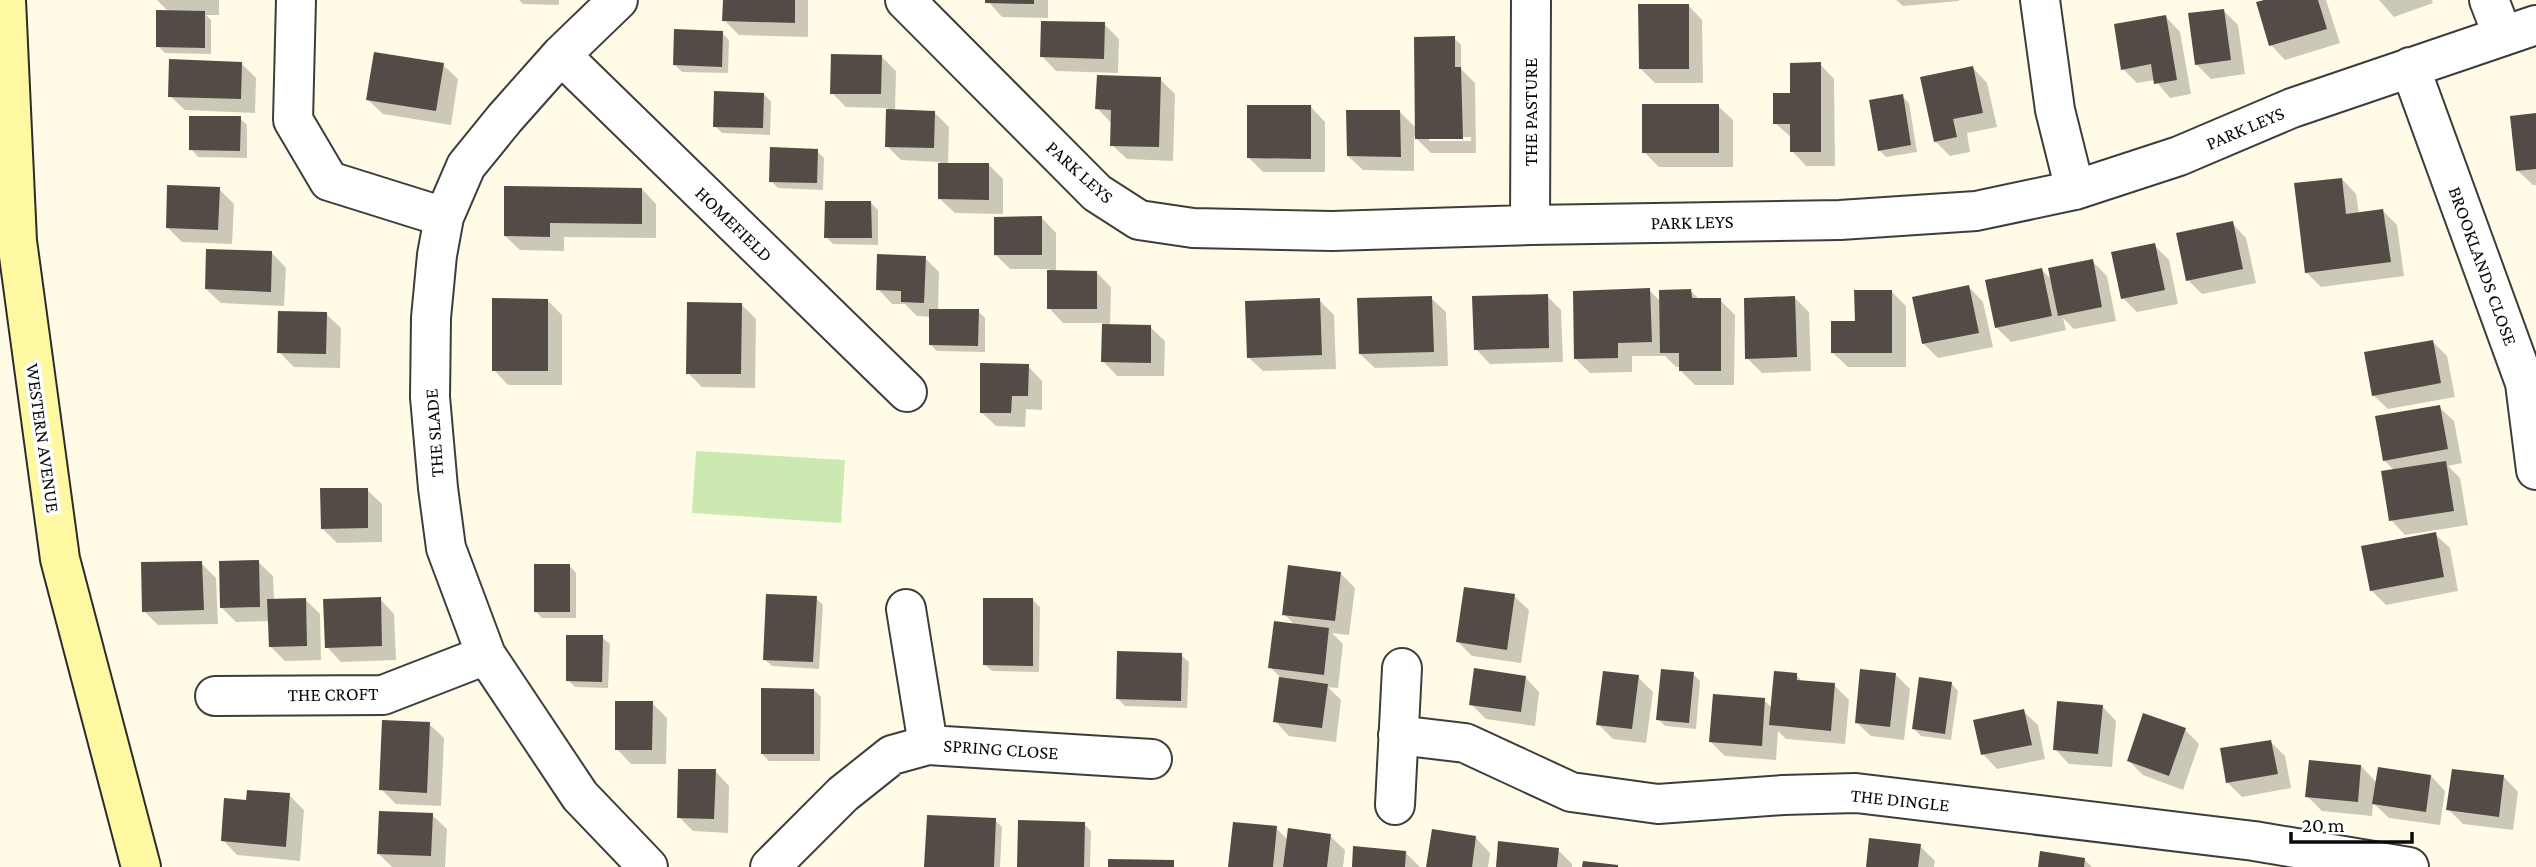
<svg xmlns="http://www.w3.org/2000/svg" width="2536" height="867" font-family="'Crimson Pro',serif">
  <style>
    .green { fill: #cce9b1 }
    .shadow { fill: #0003; fill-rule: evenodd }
    .building { fill: #534b46 }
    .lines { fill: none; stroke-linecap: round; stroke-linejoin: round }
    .street-casing { stroke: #3d3d3d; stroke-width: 42 }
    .secondary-casing { stroke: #2c2c2c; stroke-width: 42 }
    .street { stroke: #fff; stroke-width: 38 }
    .secondary { stroke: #fff8a2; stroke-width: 38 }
    .labels { text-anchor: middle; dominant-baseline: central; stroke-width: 7; stroke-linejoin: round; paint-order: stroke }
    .street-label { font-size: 19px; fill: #0a0a0a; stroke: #fff }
  </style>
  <rect width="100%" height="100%" fill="#fffbe7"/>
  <path class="green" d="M696,451l149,9 -4,63 -149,-10z"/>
  <path class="shadow" d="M157,0h62v15h-13l5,5v34l-46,-1 -7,-7 11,-34z
    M519,0h40v5l-36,-1z
    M725,0h83v37l-69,-2 -15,-15z
    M987,0h61v18l-46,-1z
    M1896,0h63v1l-56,5z
    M2270,0h56l14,43 -55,17 -14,-15z
    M2379,0h53l1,3 -39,14z
    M1688,5l14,15 1,63h-48l-15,-15z
    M2224,11l14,14 7,49 -34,5 -15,-15z
    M2166,17l14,15 11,62 -21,4 -15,-18 -18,3 -14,-14z
    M1104,24l15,15 -1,34 -62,-2 -14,-15z
    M722,33l7,7 -1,33 -46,-1 -7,-7z
    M1454,38l7,7v24l14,14 1,70h-45l-17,-17v35l-51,-1 -15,-14 52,-44 17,17zM1429,137h42v4h-42z
    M881,56l15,15 -1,40 39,1 15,15 -1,38h41l14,14v35l-48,-1 -15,-14v-37l-39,-2 -14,-14 1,-38 -42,-1 -14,-14z
    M242,64l14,14 -1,35 -70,-3 -15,-14z
    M1820,64l14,15 1,87h-29l-14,-15v-13l-17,-15 17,-28z
    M443,65l15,14 -7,46 -68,-11 -15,-14z
    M1973,68l14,15 10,44 -30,6 3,19 -20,4 -15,-15z
    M1160,79l15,15 -2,67 -46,-2 -15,-14 -1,-22 -14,-15z
    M764,94l7,8 -1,33 -48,-2 -7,-7z
    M1902,96l7,7 8,49 -31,5 -7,-7z
    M1718,106l15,14v47h-74l-15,-15z
    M1311,107l14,15v50h-62l-14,-14z
    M2536,115v70h-3l-15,-14z
    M240,118l7,7v33l-49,-1 -7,-8z
    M817,151l7,7 -1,32 -45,-2 -7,-7z
    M2342,179l14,15 3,20 24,-3 14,14 7,51 -83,11 -15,-15z
    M219,189l15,15 -2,40 -50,-2 -15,-15z
    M642,189l14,15v34l-92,-1v14l-44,-1 -15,-14z
    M871,203l7,7v35l-45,-1 -7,-7z
    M1042,218l14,15v39h40l15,15 -1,39 40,1 15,14 -1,35h-47l-14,-15v-38h-40l-14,-15v-39h-39l-14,-14z
    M2232,223l14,15 10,45 -54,11 -14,-14z
    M2154,245l15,15 9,44 -41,8 -14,-14z
    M272,253l14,15 -2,38 -63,-3 -15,-14z
    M925,258l14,14 -1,39h40l7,7v34l-48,-1 -7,-7 1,-27 -14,-1 -12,-12h-13l-14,-15z
    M2092,261l15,15 9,45 -42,8 -11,-11 3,12 -55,12 -15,-15 46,-57 11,11z
    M1969,287l14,15 10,45 -55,11 -15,-15z
    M1649,290l12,12 30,-11 9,9h20l15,15 -1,70h-39l-15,-15v-3h-4l-11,-11h-33v16l-42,1 -14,-14z
    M1891,291l15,15v61h-58l-15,-14z
    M1547,296l14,14 2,52 -73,2 -14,-15z
    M1431,298l15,14 2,54 -73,2 -15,-14z
    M1795,298l14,14 2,59 -49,2 -15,-15z
    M547,300l15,15v70h-54l-14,-15z
    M1319,300l15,15 2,54 -73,2 -15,-14z
    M741,304l15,15 -1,69 -53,-1 -14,-14z
    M326,314l15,14 -1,40 -46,-1 -15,-15z
    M2432,341l15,15 8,41 -67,12 -15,-14z
    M1028,366l14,15v29l-16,-1 -1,18 -29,-1 -15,-14z
    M2439,407l15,14 8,42 -14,3 12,12 8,47 -63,10 -14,-15 4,-49 -11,-11z
    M367,490l15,14v38l-45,1 -15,-15z
    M2435,534l15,14 8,43 -72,14 -15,-15z
    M258,562l15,14 1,25 31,-2 15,15 1,46 -36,1 -14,-14 -1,-26 -34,1 -15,-15z
    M201,563l15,15 2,46 -60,1 -14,-14z
    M569,565l7,8v45h-34l-7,-7z
    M1340,573l15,15 -6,47 -17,-2 11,11 -5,44 -10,-1 13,13 -5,42 -47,-6 -14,-15 6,-43 -11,-11 25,-42 -11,-11z
    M1514,596l15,14 -8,53 -49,-7 -14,-14z
    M816,598l7,7 -4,64 -47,-3 -8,-7z
    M380,599l14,15 2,46 -55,2 -14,-15z
    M1033,600l7,7 -1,65 -47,-1 -8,-7z
    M602,637l8,7 -2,44 -33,-1 -7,-7z
    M1181,655l8,7 -2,46 -62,-2 -7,-7z
    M1693,674l7,7 -4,48 -31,-3 -7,-7z
    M1895,674l15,15 -6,51 -33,-4 -15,-14z
    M1796,675l7,7 31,3 15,15 -4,44 -59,-5 -8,-8 -2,29 -51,-4 -15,-15 54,-41 8,8z
    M1525,677l14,15 -4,34 -49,-7 -15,-15z
    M1638,677l15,15 -7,51 -33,-4 -15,-15z
    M1951,683l7,8 -7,49 -30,-4 -7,-7z
    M814,690l7,7 -1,64h-51l-7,-7z
    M652,703l15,15 -1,46h-35l-14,-15z
    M2102,706l14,15 -4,46 -43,-3 -14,-15z
    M2023,711l15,14 7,34 -48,10 -14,-15z
    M429,724l15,14 -3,68 -45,-2 -15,-15z
    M2185,730l14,14 -16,46 -40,-15 -14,-14z
    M2271,742l14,14 6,32 -49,9 -14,-14z
    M2361,766l16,17 54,-7 14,15 -5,34 -51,-7 -16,-15 -1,13 -50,-5 -15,-15z
    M715,771l14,15 -1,47 -35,-2 -14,-14z
    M2504,777l14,15 -5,38 -50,-6 -15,-15z
    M289,795l15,15 -4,51 -63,-6 -14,-15 25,-38z
    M432,815l15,14 -2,38h-53l-13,-13z
    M995,820l7,7 -2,40h-73z
    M1084,824l7,7 -1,36h-71z
    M1276,828l12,12 42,-4 15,14 -2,17h-113z
    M1476,838l14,15 -2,14h-61z
    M1920,846l15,15 -1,6h-66z
    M1558,850l14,14v3h-74z
    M1406,853l14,14h-67z
    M2084,859l8,8h-52z"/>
  <path class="building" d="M723,0h72v23l-73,-2z
    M985,0h49v4l-49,-1z
    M2264,0h54l9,29 -58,17 -13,-44z
    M1638,4h51v65h-50z
    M2224,9l7,51 -36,5 -7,-52z
    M156,10l49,1v37l-49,-1z
    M2166,15l11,65 -23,4 -3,-20 -30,6 -7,-46z
    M1041,21l64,1 -1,37 -64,-2z
    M674,29l49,2 -1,36 -49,-2z
    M1455,36v31h6l2,72h-48l-1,-102z
    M374,52l70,11 -8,48 -70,-11z
    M831,54l51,1 -1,39h-51z
    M169,59l73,3 -1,37 -73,-2z
    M1821,62v90h-31v-28h-17v-31h17v-30z
    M1973,66l10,47 -30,6 4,18 -23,5 -14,-65z
    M1097,75l64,2 -2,70 -49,-1 1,-36 -16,-1z
    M714,91l50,2 -1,35 -50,-1z
    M1903,94l8,51 -33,6 -9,-51z
    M1642,104h77v49h-77z
    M1247,105h64v54l-64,-1z
    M886,109l49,2 -1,37 -49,-1z
    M1346,110h54l1,47 -54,-1z
    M2536,113v56l-20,2 -6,-55z
    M189,116h52l-1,35 -51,-1z
    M770,147l48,2 -1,34 -48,-1z
    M938,163h51v37l-51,-1z
    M2342,178l4,36 37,-5 8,53 -86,11 -11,-90z
    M167,185l53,2 -2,43 -52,-2z
    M504,186l138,2v36l-92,-1v14l-46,-1z
    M825,201h46l1,37h-48z
    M1042,216v39h-48v-38z
    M2233,221l10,48 -57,12 -10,-48z
    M2155,243l10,47 -44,9 -10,-47z
    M206,249l66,2 -1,41 -66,-3z
    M877,254l49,2 -2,47 -23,-1v-11l-25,-1z
    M2093,259l9,48 -44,9 -10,-48z
    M2042,268l10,48 -57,12 -10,-48z
    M1047,270l50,1v38h-50z
    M1969,285l10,48 -57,11 -10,-47z
    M1650,288l2,54 -34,1v15l-44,1 -1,-68z
    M1691,289l1,9h29v73h-42v-18h-19l-1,-63z
    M1854,290h38v63h-61v-32h24z
    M1548,294l1,54 -75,2 -2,-54z
    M1432,296l2,56 -75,2 -2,-56z
    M1795,296l2,61 -52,2 -1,-61z
    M492,298l56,1v72h-56z
    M1320,298l2,57 -75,3 -2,-57z
    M687,302l55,1 -1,71h-55z
    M929,309h50l-1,37 -49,-1z
    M278,311l49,1 -1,42 -49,-1z
    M1102,324l49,1v38l-50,-1z
    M2433,340l8,43 -69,13 -8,-44z
    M980,363l49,1 -1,32h-16l-1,17h-31z
    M2440,405l8,44 -65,12 -8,-45z
    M2446,461l8,50 -65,10 -8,-50z
    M320,488h48v40l-47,1z
    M2436,532l8,45 -74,14 -9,-45z
    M259,560l1,47 -40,1 -1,-47z
    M202,561l2,49 -62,2 -1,-50z
    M534,564h36v48h-36z
    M1288,565l53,7 -6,49 -53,-6z
    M1464,587l51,7 -8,56 -51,-8z
    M766,594l51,2 -4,66 -50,-2z
    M381,597l1,49 -57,2 -2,-49z
    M306,598l1,48 -38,1 -2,-48z
    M983,598h50v68l-50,-1z
    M1274,621l55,7 -5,47 -56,-7z
    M566,635h37l-1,47 -36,-1z
    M1117,651l65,2 -1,48 -65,-2z
    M1474,668l52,8 -5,36 -52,-7z
    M1661,669l33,3 -5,51 -33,-3z
    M1860,669l36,4 -6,54 -35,-4z
    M1603,671l36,4 -7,54 -36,-4z
    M1774,671l23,2v7l38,3 -4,48 -62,-6z
    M1279,677l49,7 -6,44 -49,-6z
    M1919,677l33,5 -7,52 -33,-5z
    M761,688l53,1v65h-53z
    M1713,694l52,4 -3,48 -53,-4z
    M615,701h38l-1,49h-37z
    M2057,701l46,4 -5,49 -45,-4z
    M2024,709l8,36 -51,10 -8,-35z
    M2143,713l43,15 -17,48 -42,-15z
    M382,720l48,2 -3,71 -48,-3z
    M2271,740l7,34 -52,9 -6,-35z
    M2309,760l52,5 -3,37 -53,-5z
    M2378,767l53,8 -5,37 -54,-8z
    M678,769h38l-2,50 -37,-1z
    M2452,769l52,6 -5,42 -53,-7z
    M247,790l43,3 -4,54 -65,-6 3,-43 22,2z
    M379,811l54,2 -2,43 -54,-2z
    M927,815l69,3 -2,49h-70z
    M1018,820l67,2 -1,45h-67z
    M1233,822l44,4 -4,41h-45z
    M1288,828l43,6 -4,33h-44z
    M1432,829l44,7 -4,31h-46z
    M1869,838l52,6 -3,23h-52z
    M1498,841l61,7 -2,19h-61z
    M1353,846l53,5 -1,16h-53z
    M2040,851l45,7 -1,9h-46z
    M1108,859l66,1v7h-66z
    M1583,861l35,4v2h-36z"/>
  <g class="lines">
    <g class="street-casing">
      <path id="street" d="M296,0l-3,120 36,61 115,36
        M618,0l-57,55 -56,63 -39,48 -22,51 -7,38 -6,63 -1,79 8,91 8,60 40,107 94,141 68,71
        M905,0l192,193 42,27 54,8 139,3 198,-6 310,-5 136,-9 99,-21 104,-34 113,-48 244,-83
        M2040,0l15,110 20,80
        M2489,0l14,36
        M561,55l346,337
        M2410,67l115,316 11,87
        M1530,225l1,-225
        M906,609l22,136
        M215,696l168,-1 103,-40
        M1398,735l67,8 106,49 87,12 125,-9 73,-2 398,48 155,26
        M1395,805l7,-137
        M770,867l73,-73 49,-39 36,-10 224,14"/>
    </g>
    <g class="secondary-casing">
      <path id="secondary" d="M6,0l11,241 43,318 81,308"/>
    </g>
    <use href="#street" class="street"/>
    <use href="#secondary" class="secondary"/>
  </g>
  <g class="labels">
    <g class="street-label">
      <text transform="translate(1530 112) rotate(-90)">THE PASTURE</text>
      <text transform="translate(2245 128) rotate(-23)">PARK LEYS</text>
      <text transform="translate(1080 172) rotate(42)">PARK LEYS</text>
      <text transform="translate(1692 222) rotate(-1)">PARK LEYS</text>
      <text transform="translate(734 224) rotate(44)">HOMEFIELD</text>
      <text transform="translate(2483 266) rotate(70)">BROOKLANDS CLOSE</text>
      <text transform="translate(434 433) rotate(-94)">THE SLADE</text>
      <text transform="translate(43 438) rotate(82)">WESTERN AVENUE</text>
      <text transform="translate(333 694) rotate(-1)">THE CROFT</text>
      <text transform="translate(1001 749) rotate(4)">SPRING CLOSE</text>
      <text transform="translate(1900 800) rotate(6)">THE DINGLE</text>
    </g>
  </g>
  <path d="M2291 832v10h121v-10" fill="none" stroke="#0a0a0a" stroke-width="3.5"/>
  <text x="2302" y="832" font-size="21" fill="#0a0a0a" stroke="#ffffff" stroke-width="5" paint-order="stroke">20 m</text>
</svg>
